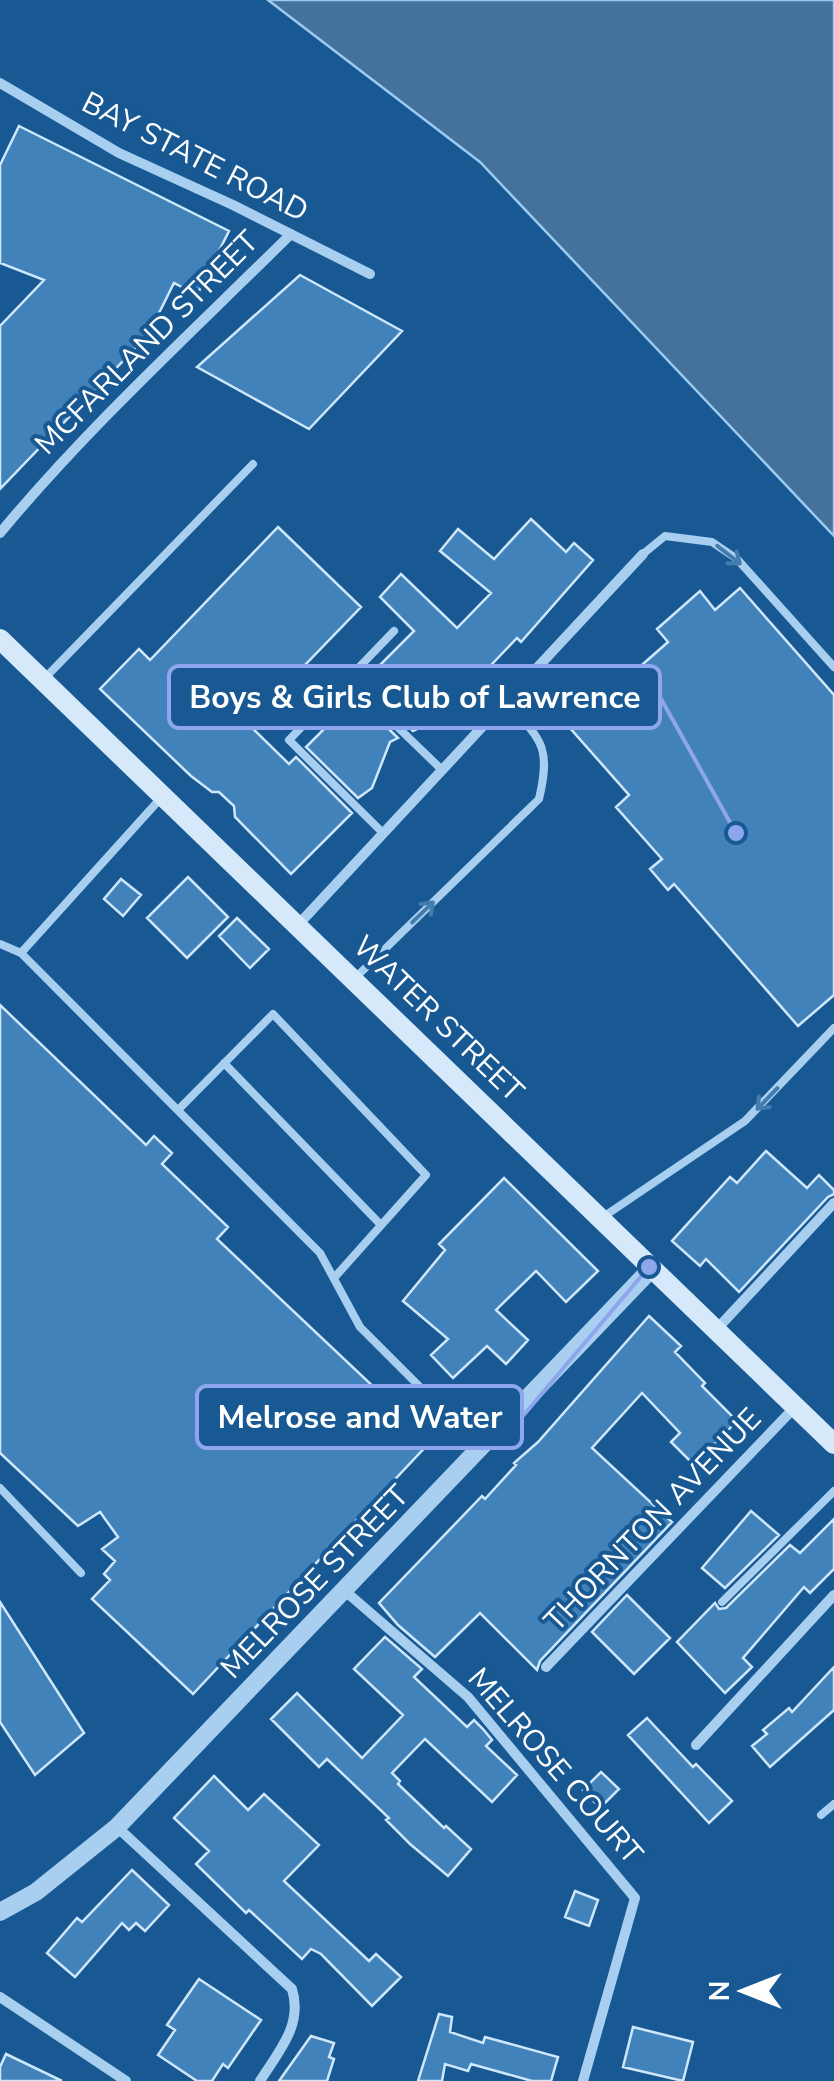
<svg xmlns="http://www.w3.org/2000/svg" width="834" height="2081" font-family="'Nunito Sans',sans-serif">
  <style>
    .water { fill: #45729c; stroke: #9bcbf2; stroke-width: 2.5 }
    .building { fill: #4182bb; stroke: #cfe7fb; stroke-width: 2.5 }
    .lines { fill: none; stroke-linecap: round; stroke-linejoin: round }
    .service { stroke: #a8cff0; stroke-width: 8 }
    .minor { stroke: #a8cff0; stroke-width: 10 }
    .tertiary { stroke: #a8cff0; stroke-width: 18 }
    .secondary { stroke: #d6e9fb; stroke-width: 20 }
    .oneway { stroke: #437caf }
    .labels { text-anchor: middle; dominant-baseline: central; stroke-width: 8; stroke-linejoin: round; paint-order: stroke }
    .street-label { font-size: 30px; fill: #fff; stroke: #185993 }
    .leader { fill: none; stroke: #8ea6ec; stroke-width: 4 }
    .callout-dot { fill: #8ea6ec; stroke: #185993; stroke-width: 4 }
    .callout { fill: #185993; stroke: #8ea6ec; stroke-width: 4 }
    .callout-label { font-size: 32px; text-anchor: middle; font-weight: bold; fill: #fff }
  </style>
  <rect width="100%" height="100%" fill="#185993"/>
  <path class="water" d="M268,0h566v536l-354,-374z"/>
  <path class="building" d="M19,126l210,105 -32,64 -23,-12 -26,52 -148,154v-163l44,-46 -44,-17v-98z
    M300,275l102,56 -93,98 -112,-62z
    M531,519l35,33 8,-9 19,17 -72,82 -4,-4 -45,47 -4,-4 -12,12 -14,-13 -10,42 -19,9 -47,-45 9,-8 -4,-4 43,-43 -34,-34 21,-23 56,54 34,-35 -51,-42 18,-22 36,30z
    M278,527l83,80 -113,117 41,40 7,-7 56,56 -61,61 -56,-57 -1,-11 -15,-14h-7l-21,-16 -91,-87 39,-40 11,11z
    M740,588l94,107v300l-36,31 -124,-142 -6,6 -18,-21 12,-10 -46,-52 13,-12 -59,-67 98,-86 -11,-13 43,-38 15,19z
    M356,697l42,41 -8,4 -18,46 -14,10 -52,-51z
    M188,877l40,40 -41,41 -40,-40z
    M121,879l20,16 -18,21 -19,-17z
    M237,918l32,31 -19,19 -31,-32z
    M0,1005l146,140 8,-9 18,17 -10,11 66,63 -11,12 214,202 -238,253 -101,-95 18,-19 -6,-6 11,-13 -13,-12 16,-12 -18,-25 -22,14 -78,-73z
    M766,1151l41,37 12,-13 15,15v4l-6,3 -89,95 -33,-33 -6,7 -28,-25 58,-64 7,6z
    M504,1178l94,93 -32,31 -30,-31 -40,39 32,30 -22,24 -19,-18 -34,32 -22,-23 17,-16 -45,-38 42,-51 -6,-6z
    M649,1316l32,30 -6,6 30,31 -3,3 35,35 -43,44 -23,-23 9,-9 -38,-40 -50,55 80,74 -132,139 -3,9 -57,-57 -45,44 -37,-32 -19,-22 103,-107 3,3 31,-34 -2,-2 24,-21z
    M751,1511l28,24 -54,53 -23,-20z
    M834,1519v50l-24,24 -6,-6 -61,71 9,9 -27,26 -48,-51 38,-39 4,6 7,-1 64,-63 10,8z
    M627,1595l43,43 -36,36 -42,-42z
    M0,1602l84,131 -49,42 -35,-53z
    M385,1637l37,32 -8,8 53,50 7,-7 9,9 9,11 -6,6 31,29 -25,27 -67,-63 -33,34 8,8 -2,3 46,44 2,-2 25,23 -23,27 -38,-32 -24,-24 3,-2 -62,-59 -8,8 -48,-48 26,-26 65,65 41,-43 -49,-46z
    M834,1667v43l-64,57 -18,-21 15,-12 -4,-4 26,-22 3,4z
    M647,1718l46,49 3,-3 36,37 -23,22 -81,-88z
    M601,1772l18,17 -19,19 -17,-18z
    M214,1776l34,34 16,-16 55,51 -35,36 85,80 7,-7 25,23 -29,29 -51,-52 -10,-5 -9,10 -53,-49 -3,3 -50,-49 13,-13 -35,-33z
    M132,1870l37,35 -24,26 -9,-8 -7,7 -7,-7 -47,54 -28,-24 30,-35 5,4z
    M575,1891l23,9 -9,26 -24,-9z
    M199,1979l62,41 -33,48 -5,-4 -11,17h-15l-39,-26 17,-25 -8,-5z
    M439,2014l13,3 -2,15 33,11 2,-6 73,20 -7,24h-19l-61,-17 -3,7 -23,-7 -3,17h-24z
    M633,2027l60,15 -10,39 -60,-14z
    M311,2036l23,7 -5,14 5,2 -7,22h-48z
    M6,2054l56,27h-62v-14z"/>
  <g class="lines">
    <path class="service" d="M643,554l22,-18 47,6 25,17 97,108
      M348,679l93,90
      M43,680l210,-216
      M160,799l-139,154 299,300 40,74 70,70 55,47
      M383,833l-94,-93 105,-109
      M0,944l21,9
      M353,980l186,-181c13,-55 1,-60 -35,-99
      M224,1063l157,162
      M178,1110l95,-96 153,161 -92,103
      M603,1217l142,-96 89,-93
      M0,1488l81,85
      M722,1602l112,-111
      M821,1815l13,-11"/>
    <path class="minor" d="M0,83l119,70 114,52 137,69
      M0,533c89,-107 192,-201 291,-299
      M298,925l345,-371
      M716,1330l118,-127
      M345,1591l123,106 167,201 -52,183
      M546,1667l249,-260
      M696,1745l138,-150
      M117,1827l175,162c11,36 -13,62 -32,92
      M0,1997l126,84"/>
    <path class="tertiary" d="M0,1912l36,-20 81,-65 535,-559"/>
    <path class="secondary" d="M0,639l834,805"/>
  </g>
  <defs><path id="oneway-shaft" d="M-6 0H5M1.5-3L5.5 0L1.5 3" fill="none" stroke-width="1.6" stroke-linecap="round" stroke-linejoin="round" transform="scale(2.5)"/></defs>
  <g class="oneway">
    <use href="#oneway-shaft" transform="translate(729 555) rotate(38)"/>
    <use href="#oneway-shaft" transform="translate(423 912) rotate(-44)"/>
    <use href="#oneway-shaft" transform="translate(767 1099) rotate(134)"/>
  </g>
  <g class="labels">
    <g class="street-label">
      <text transform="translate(195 157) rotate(27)">BAY STATE ROAD</text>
      <text transform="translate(147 343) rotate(-45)">MCFARLAND STREET</text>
      <text transform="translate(438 1019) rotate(44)">WATER STREET</text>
      <text transform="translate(653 1520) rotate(-46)">THORNTON AVENUE</text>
      <text transform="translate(315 1582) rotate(-46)">MELROSE STREET</text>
      <text transform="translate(555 1766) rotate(49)">MELROSE COURT</text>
    </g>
  </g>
  <path class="leader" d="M736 833L660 697M649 1267L522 1417"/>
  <g class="callout-dot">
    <circle cx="736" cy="833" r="10"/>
    <circle cx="649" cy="1267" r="10"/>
  </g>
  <g class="callout">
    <rect x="169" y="666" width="491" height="62" rx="10"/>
    <rect x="197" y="1386" width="325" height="62" rx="10"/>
  </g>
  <g class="callout-label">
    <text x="415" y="708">Boys &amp; Girls Club of Lawrence</text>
    <text x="360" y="1428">Melrose and Water</text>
  </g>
  <g transform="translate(744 1991) rotate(270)" stroke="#185993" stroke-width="8" paint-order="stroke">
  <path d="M0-8L18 38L0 25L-18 38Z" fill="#ffffff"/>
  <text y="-15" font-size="28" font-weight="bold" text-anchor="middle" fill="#ffffff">N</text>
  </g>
</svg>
